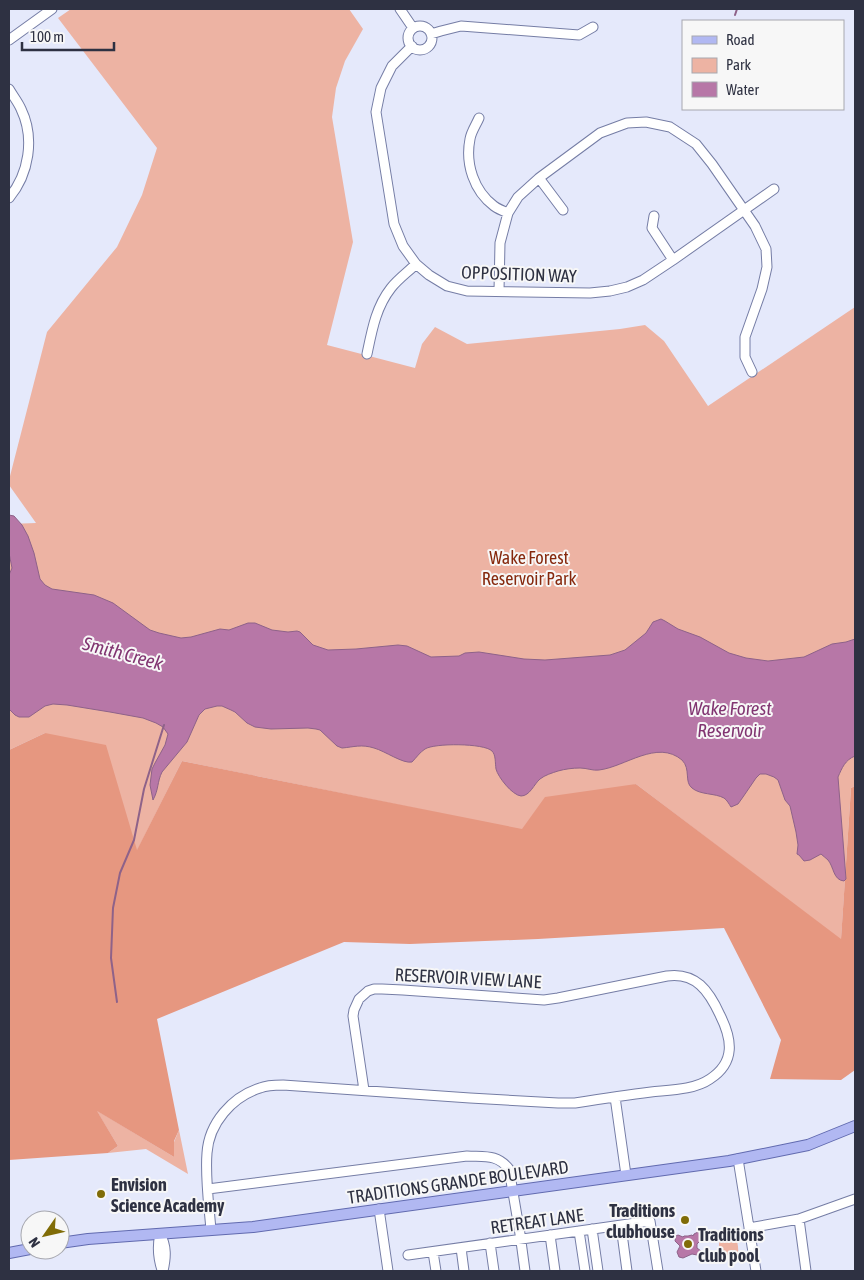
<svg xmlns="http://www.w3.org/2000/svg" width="864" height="1280" font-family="'Asap Condensed',sans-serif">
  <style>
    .green { fill: #edb3a3 }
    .forest { fill: #e69780 }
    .water { fill: #b777a7; stroke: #8e6289 }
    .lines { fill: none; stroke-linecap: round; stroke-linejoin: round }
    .stream { stroke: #8e6289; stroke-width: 2 }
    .minor-casing { stroke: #757da5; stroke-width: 11 }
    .major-casing { stroke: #616aaf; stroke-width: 12 }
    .minor { stroke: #fff; stroke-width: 9 }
    .major { stroke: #b1b8f2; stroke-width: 10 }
    .poi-dot { fill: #806c07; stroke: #f7f7f7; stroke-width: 2 }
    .labels { text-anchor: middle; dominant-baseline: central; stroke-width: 4; stroke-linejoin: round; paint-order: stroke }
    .street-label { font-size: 18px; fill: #2e3142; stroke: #f7f7f7 }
    .park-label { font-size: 18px; fill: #86290e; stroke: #f7f7f7 }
    .poi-label { font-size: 18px; font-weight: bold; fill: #2e3142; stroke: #f7f7f7; text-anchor: start }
    .water-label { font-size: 19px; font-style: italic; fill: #813471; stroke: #f7f7f7 }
  </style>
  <rect width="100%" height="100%" fill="#e5e9fb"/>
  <path class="green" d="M71,9h278l14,20 -18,32 -9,27 -4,29 21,125 -26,103 88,23 7,-24 13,-17 32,17 153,-15 25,-4 19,16 44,65 147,-99v479l-4,2 -10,152 -205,-156 -114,46 -340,-69 -45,90 -92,-118 -36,17v-226l27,-1 -27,-38v-5l38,-148 70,-85 25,-52 15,-47 -99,-130z
    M96,1110l78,47v-15l5,-12 9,44 -42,-25 -38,4 10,-7z
    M725,1233c11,0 14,10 13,20l-14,3 -2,-7 -3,-2c0,-7 0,-10 6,-14z"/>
  <path class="forest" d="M45,733l61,12 31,105 45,-89 340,68 23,-32 91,-13 205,155 10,-151 4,-2v284l-14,10 -71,-1 11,-39 -57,-112 -186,11 -128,5 -66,-2 -187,77 22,111 -5,11v16l-77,-46 21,35 -10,7 -99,7v-410z"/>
  <path class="water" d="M9,515l5,1 8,9 6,11 6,17 6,26 5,6 7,4 42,6 19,8 37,27 9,3 22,5 10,-1 29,-8 9,1 19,-7h7l17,7 16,2 9,-1 3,1 13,13 15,5 28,-1 42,-4 9,1 24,11 28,-1 6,-3 14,-1 45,7 21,1 65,-5 15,-5 21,-17 7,-11 8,-3 4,2 13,8 22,8 29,16 17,5 22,3 36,-4 28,-13 14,-2 9,-3v117c-10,4 -13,12 -17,21l8,102 -2,2c-11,-1 -10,-14 -16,-21 -2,-2 -5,-4 -7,-6l-11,6 -6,1 -5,-6 -2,-1 1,-9 -2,-13 -6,-26 -5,-6 -7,-20 -4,-3 -8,-3h-6l-4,4 -13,19 -5,7 -7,3c-2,-3 -4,-7 -7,-9 -9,-5 -24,-3 -32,-10 -8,-6 -1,-19 -10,-28 -25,-21 -57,7 -83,10 -6,1 -12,-2 -19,-2 -7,0 -15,1 -22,3 -6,2 -13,4 -18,8 -6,5 -10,17 -19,17 -9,-1 -23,-19 -25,-27 -1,-6 0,-14 -4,-18 -8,-8 -58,-8 -67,-2 -5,3 -9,9 -13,13 -9,2 -27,-11 -38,-14 -13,-4 -20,-1 -32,0l-5,-2 -17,-16 -4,-1 -8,-1 -37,1 -16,-2 -8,-4 -12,-11 -4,-2 -9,-4h-5l-12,3 -6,6 -12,27 -25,30c-5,10 -3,17 -9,28l-3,-15 2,-16 3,-6 10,-18 3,-11 -5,-7 -7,-4 -13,-5 -33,-6 -43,-7 -14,-1 -8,2 -16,11h-10l-4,-2 -6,-6v-134l3,-7 -3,-15z
    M698,1229l6,3 2,5 -3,1 -6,6v4l4,3v2l-4,2 -5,-1 -9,4 -4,-1 -2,-5 3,-6 -5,-5 1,-5 2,-1 5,2 1,-1h4l4,-1 1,1 1,-2 4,-2z"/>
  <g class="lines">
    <path class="stream" d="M735,15l2,-6
      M117,1002l-6,-44 2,-50 7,-35 14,-33 10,-51 20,-64"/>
    <g class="minor-casing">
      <path id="minor" d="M400,9l13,19
        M408 38a12 12 0 1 1 24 0a12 12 0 1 1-24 0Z
        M431,34l10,-3 20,-5 118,9 14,-8
        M9,40l43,-31
        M412,46l-20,20 -11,22 -5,24 18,112 9,22 13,18 13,11 18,11 20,5 123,2 20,-2 17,-4 16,-7 30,-20 101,-71
        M9,89c4,7 9,13 12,20 14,29 8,65 -12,89
        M479,118c-3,7 -8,14 -9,21 -5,25 4,52 24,67 4,3 9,5 14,7
        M539,178l24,32
        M654,216l-2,12 21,32
        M499,291l1,-48 8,-30 10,-16 21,-19 61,-45 27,-10 19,-1 24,5 26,17 16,20 43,62 11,23 1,18 -5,22 -17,48v20l7,15
        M367,354c5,-24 9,-47 24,-66 7,-9 17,-16 25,-24
        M615,1097l11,78
        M738,1159l18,112
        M208,1189l259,-33c18,1 30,-2 42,13l11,65 5,37
        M379,1209l9,62
        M799,1219l7,52
        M621,1226l6,45
        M749,1228l50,-9 56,-20
        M592,1229l6,42
        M211,1230c-2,-25 -6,-52 -4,-77 2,-30 25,-56 53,-65 7,-3 15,-3 23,-3l187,13 88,5h17c25,-4 51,-8 76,-11 19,-2 43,-2 59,-13 26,-17 22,-40 10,-64 -11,-24 -24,-43 -53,-39l-109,22 -14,2 -141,-10 -21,-1h-8l-6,2 -9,8 -5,11 -1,6 11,74
        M579,1231l6,40
        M160,1234c7,12 6,24 3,37
        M160,1234c-3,13 -2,24 2,36
        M550,1235l5,36
        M490,1243l4,28
        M461,1248l3,23
        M433,1252l3,19
        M408,1255l242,-34 8,50"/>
    </g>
    <g class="major-casing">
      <path id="major" d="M60,1243l28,-4 165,-12 476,-66 79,-16 47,-19
        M9,1253l21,-4"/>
    </g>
    <use href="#minor" class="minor"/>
    <use href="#major" class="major"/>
  </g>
  <g class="poi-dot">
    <circle cx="101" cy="1194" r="5"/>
    <circle cx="685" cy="1220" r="5"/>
    <circle cx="688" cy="1244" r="5"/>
  </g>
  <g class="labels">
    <g class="street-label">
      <text transform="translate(519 274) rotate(2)">OPPOSITION WAY</text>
      <text transform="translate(468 978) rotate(3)">RESERVOIR VIEW LANE</text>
      <text transform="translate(458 1182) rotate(-8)">TRADITIONS GRANDE BOULEVARD</text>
      <text transform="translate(537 1221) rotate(-8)">RETREAT LANE</text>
    </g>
    <g class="park-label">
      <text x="529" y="557">Wake Forest<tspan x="529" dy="21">Reservoir Park</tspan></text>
    </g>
    <g class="poi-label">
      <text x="111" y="1184">Envision<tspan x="111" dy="21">Science Academy</tspan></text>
      <text x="675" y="1210" text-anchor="end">Traditions<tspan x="675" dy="21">clubhouse</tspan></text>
      <text x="698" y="1234">Traditions<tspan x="698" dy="21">club pool</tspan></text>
    </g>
    <g class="water-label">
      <text transform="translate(123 653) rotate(15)">Smith Creek</text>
      <text x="730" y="708">Wake Forest<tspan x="730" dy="22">Reservoir</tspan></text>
    </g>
  </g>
  <rect width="864" height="1280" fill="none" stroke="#2e3142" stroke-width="20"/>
  <rect x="682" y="20" width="162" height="90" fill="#f7f7f7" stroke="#a7a8af"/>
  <rect x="692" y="36" width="25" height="8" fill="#b1b8f2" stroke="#a7a8af"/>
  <text x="726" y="45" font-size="15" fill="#2e3142">Road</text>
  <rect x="692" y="58" width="25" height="15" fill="#edb3a3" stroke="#a7a8af"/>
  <text x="726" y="70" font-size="15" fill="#2e3142">Park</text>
  <rect x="692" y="82" width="25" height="15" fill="#b777a7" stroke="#a7a8af"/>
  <text x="726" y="95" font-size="15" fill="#2e3142">Water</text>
  <g transform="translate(45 1235) rotate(236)"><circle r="24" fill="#f7f7f7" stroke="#a7a8af"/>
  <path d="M0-4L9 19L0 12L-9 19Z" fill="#806c07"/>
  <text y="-8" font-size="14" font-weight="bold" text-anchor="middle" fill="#2e3142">N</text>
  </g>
  <path d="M22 42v8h92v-8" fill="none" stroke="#2e3142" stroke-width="2.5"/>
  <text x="30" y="42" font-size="15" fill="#2e3142" stroke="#f7f7f7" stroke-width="4" paint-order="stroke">100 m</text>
</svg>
